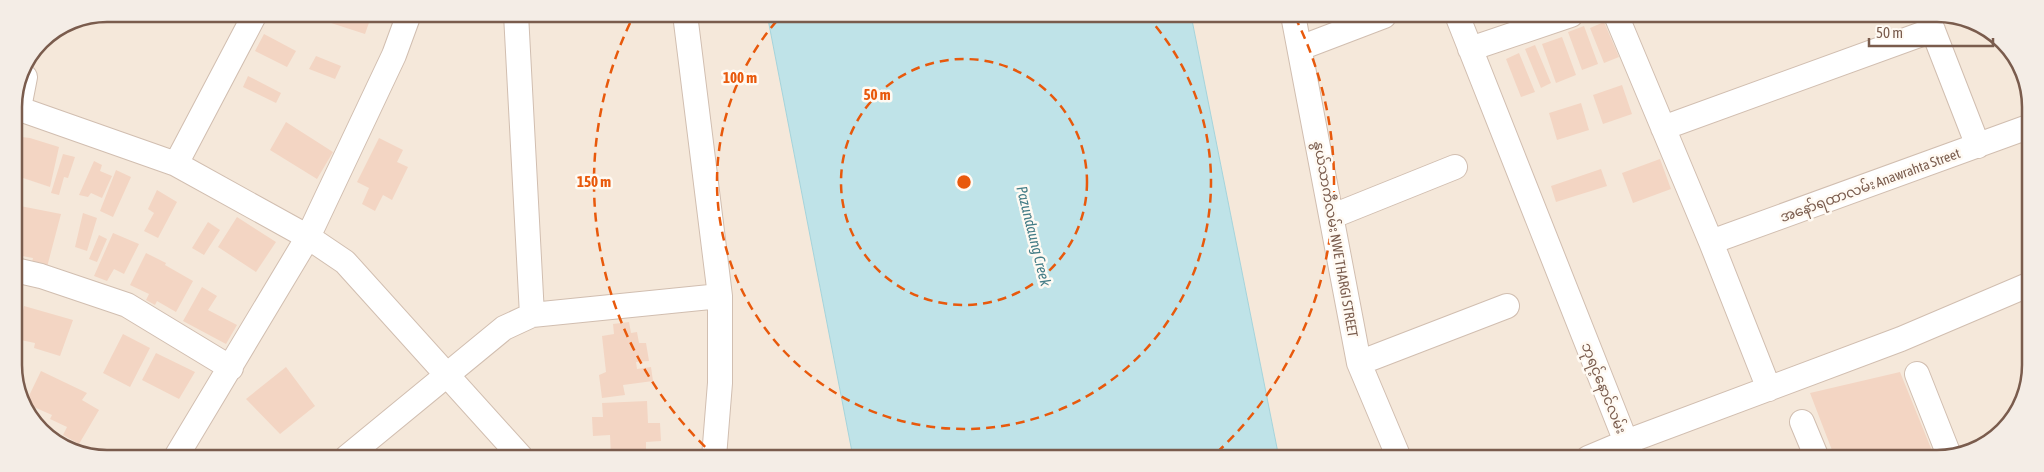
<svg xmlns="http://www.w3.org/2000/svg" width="2044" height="472" font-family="'Asap Condensed','Noto Sans Myanmar',sans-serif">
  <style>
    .residential { fill: #f5e8da }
    .water { fill: #bfe3e8; stroke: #a5d3da }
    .building { fill: #f3d5c3 }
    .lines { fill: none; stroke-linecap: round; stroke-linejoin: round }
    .minor-casing { stroke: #d1beb0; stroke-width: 26 }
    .minor { stroke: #fff; stroke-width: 24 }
    .ring { fill: none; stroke: #e8590c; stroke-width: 2.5; stroke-dasharray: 9 6 }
    .labels { text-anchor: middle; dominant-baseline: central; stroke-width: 5; stroke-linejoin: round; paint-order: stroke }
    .street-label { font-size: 14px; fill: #7a5c4d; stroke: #fffaf3 }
    .water-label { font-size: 15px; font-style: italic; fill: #437c86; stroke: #fffaf3 }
    .rim { fill: none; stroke: #7a5c4d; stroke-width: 2.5 }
    .centre { fill: #e8590c; stroke: #fffaf3; stroke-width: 2.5 }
    .ring-label { font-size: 15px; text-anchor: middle; font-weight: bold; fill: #e8590c; stroke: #fffaf3; stroke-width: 5; stroke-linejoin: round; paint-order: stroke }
  </style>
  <rect width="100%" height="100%" fill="#fdf6ec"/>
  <path class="residential" d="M108,14h659l86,443 -763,-1 -48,-25 -26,-48 -2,-281 28,-61 30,-20z
    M1191,15l763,1 48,25 26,48v293l-30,53 -56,23h-663z"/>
  <path class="water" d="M767,14l424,1 88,443 -426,-1z"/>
  <path class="building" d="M330,14h42l-7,20 -37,-12z
    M1604,22l15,35 -15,6 -14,-35z
    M1584,26l14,38 -16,6 -14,-38z
    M264,34l32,17 -9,16 -32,-16z
    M1562,37l14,38 -20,8 -14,-39z
    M1535,45l16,38 -10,5 -16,-39z
    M1519,53l16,39 -14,5 -15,-38z
    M316,56l25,10 -6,13 -26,-10z
    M248,76l33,17 -5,10 -33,-16z
    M1622,85l10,29 -29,10 -10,-29z
    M1581,103l8,27 -32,10 -8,-27z
    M286,122l47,30 -16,27 -47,-29z
    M14,136l16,2 29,9 -9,40 -27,-9 -1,9 -8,-2z
    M379,138l24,12 -6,12 11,5 -16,33 -9,-5 -8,16 -13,-7 7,-16 -12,-6z
    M63,154l12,3 -7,21 -4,-1 -5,18 -8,-2z
    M1660,159l11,30 -38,14 -11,-30z
    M94,161l8,4 -2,6 12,5 -10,22 -11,-5 -3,4 -9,-2z
    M1601,169l6,17 -51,16 -5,-16z
    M116,170l15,7 -18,40 -13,-6z
    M157,190l20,12 -19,36 -14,-7 10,-18 -6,-4z
    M15,205l46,9 -14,53 -15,-5 1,-4 -11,-2 -1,4 -6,-1z
    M83,213l14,5 -10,33 -12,-4z
    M237,217l39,25 -20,30 -38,-25z
    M208,222l12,8 -16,25 -12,-7z
    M113,233l26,11 -15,30 -10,-5 -7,12 -13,-5z
    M99,235l8,4 -10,23 -8,-3z
    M146,253l20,10 -1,2 28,16 -17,31 -19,-11 -2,4 -9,-5 3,-6 -19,-9z
    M202,287l15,9 -9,14 29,15 -11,19 -43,-23z
    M24,306l49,14 -13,36 -26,-8 1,-5 -19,-4z
    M629,322l2,11 6,-1 2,11h7l3,18 -13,1 1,7 14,-2 2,14 -30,4 2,10 -23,3 -3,-23 7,-3 -4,-36 12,-2 -1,-10z
    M123,334l27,14 -20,39 -27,-14z
    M156,353l39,19 -16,27 -37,-19z
    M286,367l29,39 -35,28 -34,-35z
    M41,371l46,22 -5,7 17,10 -20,34 -16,-9 4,-8 -17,-8 2,-4 -25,-11 -1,-2z
    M1900,372l35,86h-100l-25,-65z
    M647,401l1,22h12l1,18 -15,1v15h-35l-1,-22 -17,1 -1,-19h11l-1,-14z"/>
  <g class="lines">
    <g class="minor-casing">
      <path id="minor" d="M516,14l16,301
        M685,14l35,282v87l-6,74
        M1293,15l66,348 40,95
        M1457,15l169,427 275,-103 127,-54
        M1616,15l95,227 58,147
        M1927,15l51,131
        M1300,48l84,-32
        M1470,49l101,-34
        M14,107l162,57 132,73 37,25 176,195
        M19,108l6,-31
        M1663,128l270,-98
        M176,164l79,-150
        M1333,216l122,-49
        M1711,242l317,-115
        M15,270l26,6 86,29 104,63
        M1359,363l148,-57
        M1917,374l32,81
        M1802,422l15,36
        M176,457l132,-220 86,-182 15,-41
        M347,457l157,-129 28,-13 188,-19
        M1588,458l38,-16"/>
    </g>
    <use href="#minor" class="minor"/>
  </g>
  <g class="ring">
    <circle cx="964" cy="182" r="123"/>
    <path d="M1146 15A247 247 0 1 1 782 15"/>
    <path d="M716 457A370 370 0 0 1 633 17M1295 17A370 370 0 0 1 1212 457"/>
  </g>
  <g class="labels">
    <g class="street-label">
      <text transform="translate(1870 185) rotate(-20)">အနော်ရထာလမ်း Anawrahta Street</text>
      <text transform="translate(1336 239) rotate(80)">နွယ်သာကီလမ်း NWE THARGI STREET</text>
      <text transform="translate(1604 388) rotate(68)">ဘုရင့်နောင်လမ်း</text>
    </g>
    <g class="water-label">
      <text transform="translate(1034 236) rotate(76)">Pazundaung Creek</text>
    </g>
  </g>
  <path d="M0 0H2044V472H0ZM107 22H1937A85 85 0 0 1 2022 107V365A85 85 0 0 1 1937 450H107A85 85 0 0 1 22 365V107A85 85 0 0 1 107 22Z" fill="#f4ede6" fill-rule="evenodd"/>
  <path class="rim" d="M107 22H1937A85 85 0 0 1 2022 107V365A85 85 0 0 1 1937 450H107A85 85 0 0 1 22 365V107A85 85 0 0 1 107 22Z"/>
  <circle cx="964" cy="182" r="8" class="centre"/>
  <g class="ring-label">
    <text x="740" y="83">100 m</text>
    <text x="877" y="100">50 m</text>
    <text x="594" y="187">150 m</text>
  </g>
  <path d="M1869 38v8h124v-8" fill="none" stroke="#7a5c4d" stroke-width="2.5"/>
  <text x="1876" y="38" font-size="15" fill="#7a5c4d" stroke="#fffaf3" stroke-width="4" paint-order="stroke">50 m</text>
</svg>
